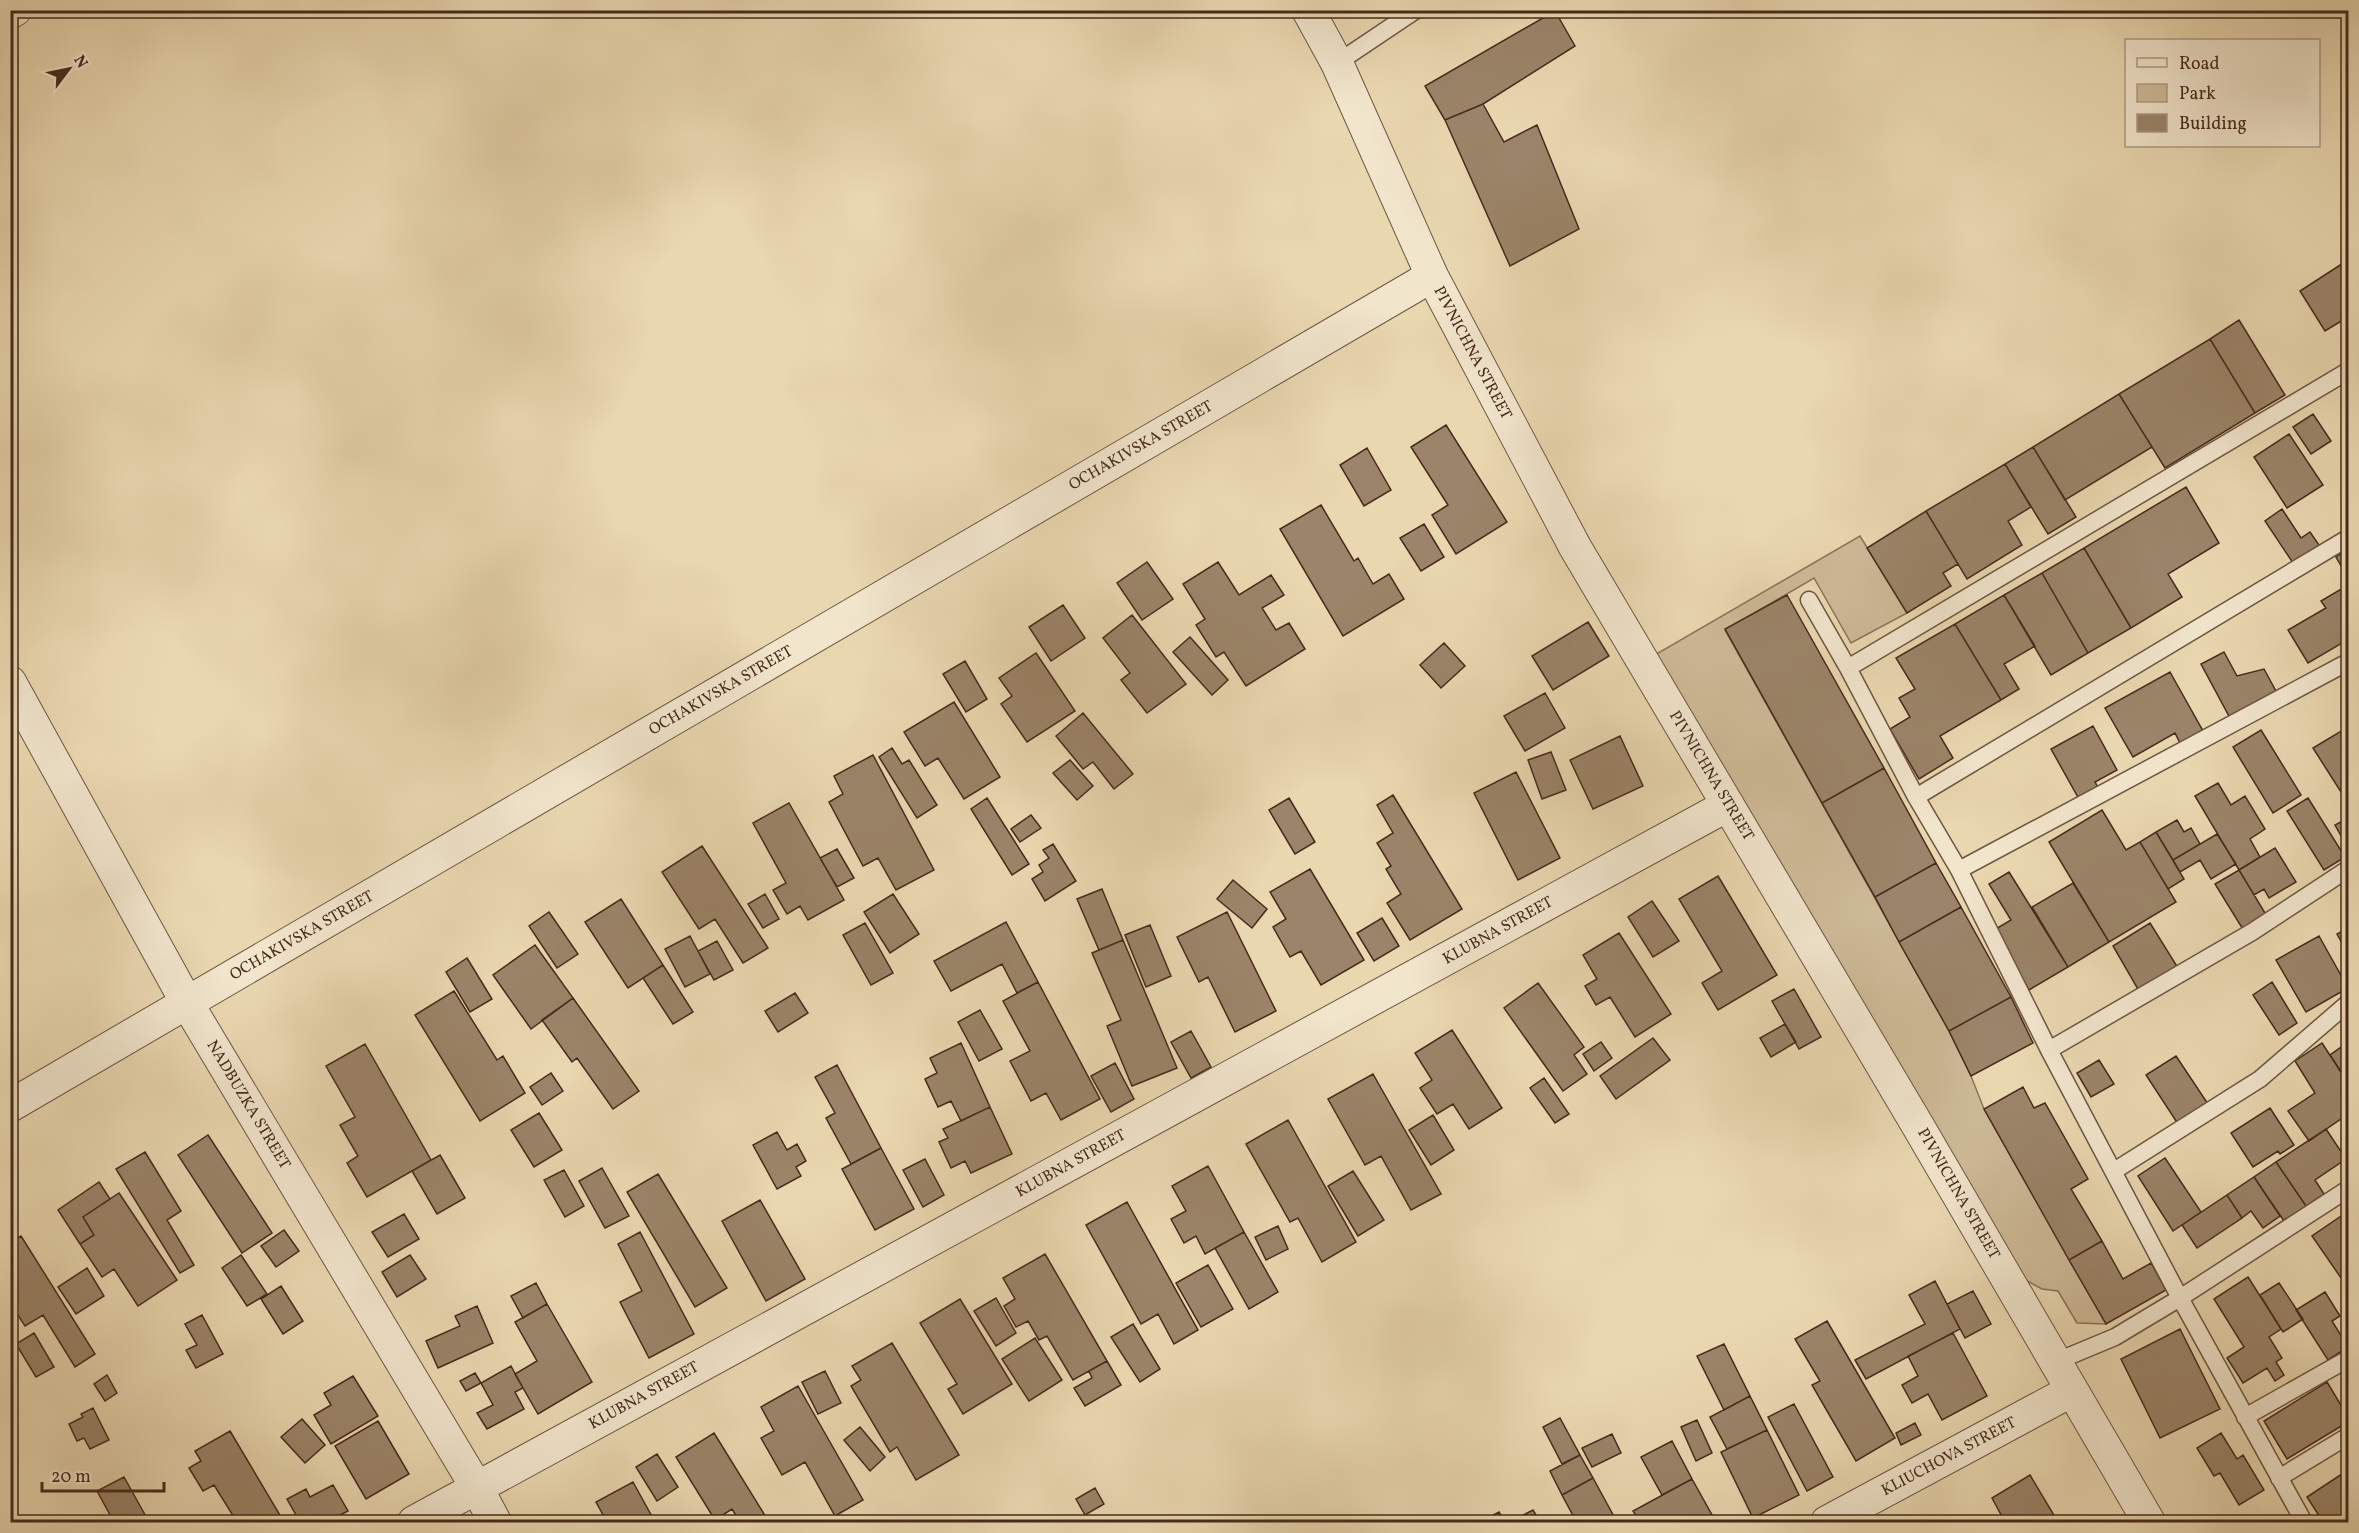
<svg xmlns="http://www.w3.org/2000/svg" width="2359" height="1533" font-family="Vollkorn,serif">
  <style>
    .green { fill: #cdba97; stroke: #8a725a; stroke-width: 1.5 }
    .building { fill: #9b8469; stroke: #462a1c; stroke-width: 1.5 }
    .lines { fill: none; stroke-linecap: round; stroke-linejoin: round }
    .service-casing { stroke: #6f5541; stroke-width: 19 }
    .minor-casing { stroke: #6f5541; stroke-width: 34 }
    .service { stroke: #f1e5cc; stroke-width: 16 }
    .minor { stroke: #f1e5cc; stroke-width: 32 }
    .labels { text-anchor: middle; dominant-baseline: central; stroke-width: 4.5; stroke-linejoin: round; paint-order: stroke }
    .street-label { font-size: 16px; fill: #462a1c; stroke: #f1e5cc }
  </style>
  <rect width="100%" height="100%" fill="#e9d7b0"/>
  <filter id="stains"><feTurbulence type="fractalNoise" baseFrequency=".00333" numOctaves="4"/><feColorMatrix values="0 0 0 0 .2 0 0 0 0 .09 0 0 0 0 .02 0 0 0 .5 -.17"/></filter>
  <radialGradient id="worn" r=".72"><stop offset=".6" stop-color="#630" stop-opacity="0"/><stop offset="1" stop-color="#630" stop-opacity=".3"/></radialGradient>
  <path class="green" d="M1860,536l47,77 -56,30 -37,-65 -89,52 224,401 22,45 13,33 122,215 -29,-1 -19,-32 -16,-2 -24,-13 -365,-620z"/>
  <path class="building" d="M1555,11l20,35 -92,58 -38,16 -20,-34z
    M1483,104l21,38 33,-17 42,104 -69,37 -65,-146z
    M2348,260v57l-23,14 -25,-40z
    M2239,320l46,75 -30,18 -45,-74z
    M2210,339l45,74 -90,55 -46,-74z
    M2119,394l33,53 -87,53 -32,-53z
    M2313,414l18,27 -20,13 -18,-27z
    M1446,425l61,97 -51,32 -24,-39 16,-10 -37,-58z
    M2289,434l34,51 -36,23 -33,-51z
    M2033,447l43,70 -28,17 -43,-70z
    M1367,448l24,42 -27,16 -24,-41z
    M2005,464l26,43 -23,14 14,24 -55,34 -41,-68z
    M2186,487l33,56 -51,31 14,23 -51,31 -47,-80z
    M1321,505l33,56 4,-3 15,26 16,-10 15,25 -61,37 -63,-107z
    M2282,509l19,29 9,-6 9,13 -26,18 -28,-42z
    M1926,511l32,53 -15,9 8,13 -44,27 -40,-65z
    M1424,524l20,33 -23,14 -21,-33z
    M2084,548l47,80 -43,25 -46,-80z
    M2348,549v29l-12,-21z
    M1147,562l26,37 -31,21 -25,-37z
    M1218,562l21,33 32,-20 13,20 -22,13 14,22 13,-7 16,26 -59,37 -22,-34 -8,5 -20,-32 9,-6 -22,-35z
    M2042,573l46,80 -37,22 -47,-80z
    M2348,585v58l-1,-3 -39,23 -20,-33 38,-22 -5,-7z
    M1787,595l97,173 -62,35 -97,-174z
    M2004,595l31,51 -31,18 15,25 -18,11 -46,-76z
    M1063,605l22,33 -34,23 -22,-34z
    M1132,615l54,69 -39,29 -26,-33 9,-7 -27,-35z
    M1588,622l21,34 -56,34 -21,-34z
    M1955,624l46,76 -61,36 13,22 -34,21 -29,-50 20,-12 -11,-19 16,-9 -19,-31z
    M1190,637l38,43 -16,15 -39,-43z
    M1444,643l21,23 -24,22 -21,-23z
    M2224,652l13,24 27,-7 13,24 -47,25 -29,-54z
    M1036,653l39,58 -48,31 -26,-38 11,-8 -13,-18z
    M965,661l22,38 -21,13 -23,-38z
    M2170,672l33,59 -23,12 -5,-10 -42,24 -28,-49z
    M1545,693l20,35 -40,23 -21,-35z
    M954,702l46,75 -36,22 -26,-41 -13,8 -21,-34z
    M1083,713l50,61 -19,15 -21,-27 -10,7 -27,-33z
    M2093,726l24,44 -22,12 4,7 -20,10 -28,-50z
    M2348,727v61l-7,4 -28,-44z
    M2261,730l40,65 -28,18 -40,-66z
    M1620,736l23,50 -50,23 -23,-49z
    M892,748l10,16 7,-4 28,45 -20,13 -38,-61z
    M1551,752l15,38 -24,9 -14,-39z
    M873,755l61,115 -38,20 -18,-32 -15,8 -34,-64 14,-8 -9,-18z
    M1070,760l23,26 -16,14 -24,-27z
    M1884,768l52,95 -61,34 -53,-94z
    M1516,772l44,86 -42,22 -44,-87z
    M2218,783l13,22 14,-9 20,33 -15,10 10,18 -21,13 -44,-74z
    M1393,795l69,114 -52,31 -23,-37 14,-9 -15,-25 5,-3 -14,-23 16,-10 -16,-28z
    M987,798l42,66 -17,11 -41,-66z
    M1289,798l26,44 -20,12 -26,-44z
    M2308,798l37,59 -21,13 -37,-59z
    M789,803l55,97 -36,20 -8,-14 -13,8 -14,-24 13,-7 -33,-60z
    M2102,810l24,40 14,-8 36,60 -67,40 -60,-100z
    M1031,815l10,13 -21,14 -9,-13z
    M2348,818v23l-3,2 -10,-18z
    M2177,820l7,12 7,-4 9,16 -27,16 -17,-28z
    M2156,832l28,47 -16,10 -28,-47z
    M2217,834l19,30 -25,15 -11,-19 -20,12 -7,-12z
    M1053,844l23,37 -31,20 -13,-22 11,-7 -4,-7 10,-7 -6,-8z
    M702,846l66,102 -25,15 -28,-44 -16,10 -37,-57z
    M2275,848l21,34 -27,16 -5,-9 -10,6 -15,-25z
    M837,849l17,29 -17,9 -17,-29z
    M1936,863l25,44 -62,35 -24,-45z
    M1310,869l54,91 -43,25 -20,-34 -11,6 -17,-30 13,-8 -16,-27z
    M2239,870l29,48 -24,13 -29,-47z
    M2009,872l59,95 -39,23 -35,-60 17,-10 -22,-36z
    M1718,876l59,99 -59,35 -16,-27 20,-12 -43,-72z
    M1233,880l34,29 -15,19 -35,-29z
    M2073,883l36,59 -41,25 -36,-60z
    M1102,889l21,51 -24,10 -22,-51z
    M765,894l14,25 -16,9 -15,-24z
    M893,894l26,40 -29,19 -26,-41z
    M621,899l42,66 -35,23 -43,-66z
    M1652,901l27,40 -26,16 -25,-40z
    M1961,907l50,90 -62,34 -50,-89z
    M549,912l29,42 -21,14 -28,-42z
    M1227,912l49,99 -41,21 -27,-55 -9,5 -22,-45z
    M1382,918l17,28 -25,15 -17,-28z
    M1006,922l32,60 -21,11 -15,-29 -51,27 -17,-30z
    M865,923l28,50 -22,12 -28,-50z
    M2150,923l28,45 -39,23 -26,-45z
    M1150,925l21,51 -25,11 -21,-52z
    M2348,928v26l-11,-20z
    M1619,933l52,81 -36,23 -25,-40 -14,8 -11,-19 12,-7 -14,-24z
    M690,936l20,38 -25,13 -20,-38z
    M2319,936l29,52 -42,24 -30,-52z
    M1123,940l54,128 -45,18 -25,-60 14,-6 -29,-67z
    M717,941l16,29 -19,10 -16,-29z
    M535,945l38,53 -42,31 -38,-54z
    M467,958l25,41 -22,13 -24,-40z
    M663,965l30,47 -20,12 -30,-46z
    M1038,982l62,117 -39,21 -15,-27 -15,8 -21,-40 20,-10 -27,-50z
    M2272,982l25,41 -18,12 -26,-40z
    M1538,983l46,64 -10,8 13,19 -24,17 -59,-83z
    M1794,989l27,48 -22,12 -27,-48z
    M454,991l43,69 6,-4 22,37 -45,28 -65,-106z
    M795,993l13,20 -30,19 -13,-21z
    M2011,997l22,46 -62,33 -22,-45z
    M573,998l66,93 -26,18 -36,-51 -5,4 -30,-42z
    M980,1010l22,39 -23,12 -21,-39z
    M1785,1024l11,18 -25,15 -11,-19z
    M1452,1030l50,78 -33,21 -16,-25 -16,10 -17,-26 12,-8 -17,-27z
    M1191,1031l20,36 -20,11 -20,-36z
    M1653,1038l17,22 -54,39 -16,-23z
    M1601,1042l11,16 -18,13 -11,-17z
    M961,1043l29,64 -29,14 -10,-20 -13,6 -13,-28 12,-6 -7,-15z
    M2322,1043l26,40v31l-39,27 -21,-30 27,-18 -20,-32z
    M2347,1043l1,25 -6,5 -12,-18z
    M365,1044l66,116 -64,37 -20,-34 11,-7 -18,-31 15,-8 -29,-51z
    M2176,1056l32,48 -30,20 -32,-49z
    M2099,1060l15,24 -23,13 -14,-24z
    M1115,1063l19,36 -23,13 -20,-36z
    M837,1065l44,83 -30,16 -25,-46 9,-5 -20,-36z
    M551,1073l12,18 -21,14 -12,-18z
    M1373,1074l68,120 -30,16 -30,-54 -16,9 -37,-66z
    M1544,1078l25,36 -14,9 -25,-35z
    M2023,1087l11,21 11,-5 43,76 -17,10 31,52 -33,19 -85,-151z
    M990,1107l22,47 -41,19 -6,-12 -14,7 -12,-26 9,-4 -5,-9z
    M2270,1108l24,37 -14,9 -2,-3 -25,16 -22,-34z
    M539,1113l23,37 -28,17 -23,-37z
    M1433,1115l21,35 -23,15 -22,-35z
    M1288,1120l68,122 -34,20 -24,-44 -8,4 -44,-78z
    M2326,1129l20,30 -31,21 9,14 -18,12 -30,-44z
    M777,1132l10,18 10,-6 9,17 -10,6 5,9 -24,13 -24,-44z
    M208,1135l64,98 -30,20 -64,-98z
    M881,1148l33,61 -39,21 -33,-61z
    M145,1152l36,59 -14,9 27,45 -14,8 -64,-104z
    M440,1155l25,43 -28,16 -25,-43z
    M2165,1158l36,54 -28,19 -35,-55z
    M925,1159l19,36 -21,12 -20,-37z
    M2276,1162l30,44 -22,15 -30,-44z
    M1208,1166l36,66 -39,22 -9,-18 -12,7 -13,-24 15,-8 -14,-25z
    M602,1168l27,48 -24,12 -26,-47z
    M564,1170l20,36 -19,11 -21,-37z
    M1353,1171l31,49 -26,16 -30,-50z
    M658,1174l69,114 -32,19 -68,-115z
    M2254,1177l26,39 -17,12 -12,-17 -9,7 -15,-23z
    M99,1182l11,17 -27,18 11,18 -14,9 -22,-34z
    M119,1193l58,87 -39,26 -24,-37 -12,8 -22,-33 14,-9 -11,-18z
    M2227,1195l15,23 -45,30 -15,-23z
    M760,1200l45,79 -39,22 -44,-80z
    M1127,1202l71,128 -24,14 -16,-30 -17,10 -55,-99z
    M404,1214l15,25 -31,18 -16,-25z
    M2344,1214l4,8v66l-36,-52z
    M1278,1226l10,23 -22,11 -11,-23z
    M284,1230l15,21 -23,16 -15,-21z
    M640,1232l54,102 -45,24 -29,-56 22,-11 -24,-47z
    M1244,1232l34,60 -29,17 -34,-61z
    M21,1236l74,118 -20,13 -32,-52 -18,11 -15,-23v-60z
    M2102,1241l21,38 28,-16 15,27 -60,34 -37,-64z
    M1045,1254l62,107 -34,19 -26,-44 -8,4 -11,-19 -12,6 -12,-21 11,-7 -12,-21z
    M241,1255l26,39 -20,12 -25,-38z
    M410,1255l16,24 -29,18 -15,-25z
    M1208,1265l25,44 -32,18 -25,-44z
    M87,1268l17,28 -28,18 -18,-27z
    M2248,1277l33,52 -12,8 13,21 -6,4 8,13 -9,6 -8,-13 -24,15 -16,-25 17,-11 -30,-48z
    M1935,1281l25,48 -94,50 -11,-19 70,-36 -16,-29z
    M536,1283l11,21 -24,14 -12,-22z
    M2279,1283l24,36 -20,13 -23,-37z
    M281,1286l22,35 -20,13 -22,-35z
    M1973,1291l18,33 -26,14 -18,-34z
    M2325,1292l15,24 -8,5 16,26 -20,13 -32,-50z
    M996,1298l20,35 -20,13 -22,-35z
    M960,1299l52,85 -49,30 -15,-25 9,-5 -37,-61z
    M547,1304l45,78 -54,32 -23,-40 22,-13 -22,-39z
    M477,1306l16,37 -55,25 -12,-27 34,-15 -5,-10z
    M202,1315l21,39 -27,14 -10,-18 11,-5 -12,-21z
    M1827,1321l68,117 -39,23 -44,-76 8,-4 -25,-42z
    M1133,1324l27,45 -20,13 -29,-45z
    M2180,1329l40,80 -60,29 -39,-79z
    M34,1333l20,34 -18,10 -20,-33z
    M1953,1333l34,63 -45,24 -14,-26 -16,9 -10,-18 16,-9 -10,-20z
    M1035,1338l27,42 -33,21 -27,-42z
    M892,1343l67,112 -43,25 -19,-33 -7,5 -39,-66 10,-6 -9,-14z
    M1724,1344l26,52 -26,14 -27,-54z
    M1107,1361l14,24 -36,21 -11,-18 18,-10 -3,-7z
    M511,1366l12,22 -8,4 9,17 -37,20 -10,-16 16,-8 -12,-22z
    M825,1371l16,32 -23,11 -16,-32z
    M475,1373l6,10 -15,8 -6,-10z
    M107,1375l10,18 -12,8 -11,-17z
    M353,1376l25,40 -47,28 -17,-29 17,-10 -7,-12z
    M2327,1382l21,35v5l-61,37 -23,-38z
    M798,1386l65,114 -28,16 -30,-54 -23,13 -21,-37 13,-7 -13,-24z
    M1750,1396l17,34 -40,19 -17,-32z
    M1794,1404l39,73 -26,14 -39,-74z
    M93,1408l16,32 -19,9 -6,-11 -7,3 -8,-17 14,-7 -2,-3z
    M1560,1418l20,37 -18,9 -19,-37z
    M302,1419l23,26 -20,18 -24,-26z
    M1697,1420l15,33 -16,8 -15,-34z
    M378,1421l31,53 -43,25 -31,-53z
    M1915,1423l6,12 -20,10 -5,-12z
    M860,1427l25,30 -15,14 -26,-31z
    M1767,1430l32,65 -46,23 -32,-66z
    M230,1431l54,91h-47l-23,-37 -11,6 -14,-23 12,-7 -6,-10z
    M714,1433l55,89h-29l-8,-13 -17,11 -39,-63z
    M2221,1433l16,26 6,-4 21,35 -25,15 -19,-32 -6,3 -17,-28z
    M1612,1434l9,19 -29,14 -10,-19z
    M1672,1441l20,38 -30,16 -21,-38z
    M657,1454l21,33 -21,14 -21,-34z
    M1580,1455l13,23 -31,17 -12,-24z
    M2348,1470v52h-25l-16,-25z
    M2030,1475l28,47h-53l-13,-24z
    M124,1477l25,45h-35l-17,-31z
    M1593,1478l24,44h-44l3,-1 -14,-26z
    M1692,1479l24,43h-76l-7,-11z
    M633,1482l22,40h-48l-11,-20z
    M333,1485l15,26 -21,11h-27l-13,-23 19,-10 4,8z
    M1095,1488l9,16 -19,11 -9,-16z
    M1533,1510l7,12h-30z
    M1499,1512l6,10h-25z"/>
  <g class="lines">
    <g class="service-casing">
      <path id="service" d="M1337,63l79,-53
        M1809,600l39,68 68,129 43,73 90,180 131,248 124,224
        M1848,668l500,-297
        M1916,797l432,-259
        M1959,870l389,-208
        M2049,1050l203,-118 96,-63
        M2114,1171l146,-92 88,-76
        M2055,1362l60,-25 65,-39 168,-109
        M2245,1417l103,-58
        M2279,1478l69,-42"/>
    </g>
    <g class="minor-casing">
      <path id="minor" d="M1308,10l29,53 95,213 143,271 343,579 231,396
        M10,13l5,-3
        M10,682l177,321 290,485 18,34
        M10,1106l1422,-830
        M414,1522l1314,-717
        M1827,1522l244,-131"/>
    </g>
    <use href="#service" class="service"/>
    <use href="#minor" class="minor"/>
  </g>
  <g class="labels">
    <g class="street-label">
      <text transform="translate(1472 353) rotate(62)">PIVNICHNA STREET</text>
      <text transform="translate(1141 446) rotate(-30)">OCHAKIVSKA STREET</text>
      <text transform="translate(721 691) rotate(-30)">OCHAKIVSKA STREET</text>
      <text transform="translate(1711 776) rotate(59)">PIVNICHNA STREET</text>
      <text transform="translate(1498 931) rotate(-29)">KLUBNA STREET</text>
      <text transform="translate(302 936) rotate(-30)">OCHAKIVSKA STREET</text>
      <text transform="translate(248 1105) rotate(59)">NADBUZKA STREET</text>
      <text transform="translate(1071 1164) rotate(-29)">KLUBNA STREET</text>
      <text transform="translate(1958 1194) rotate(60)">PIVNICHNA STREET</text>
      <text transform="translate(644 1396) rotate(-29)">KLUBNA STREET</text>
      <text transform="translate(1949 1457) rotate(-28)">KLIUCHOVA STREET</text>
    </g>
  </g>
  <rect width="2359" height="1533" fill="none" stroke="#e9d7b0" stroke-width="36"/>
  <rect x="12" y="12" width="2335" height="1509" fill="none" stroke="#462a1c" stroke-width="3"/>
  <rect x="18" y="18" width="2323" height="1497" fill="none" stroke="#462a1c" stroke-width="1.5"/>
  <rect x="2125" y="39" width="195" height="108" fill="#f1e5cc" stroke="#ad9a86" stroke-width="1.5"/>
  <rect x="2137" y="58" width="30" height="9" fill="#f1e5cc" stroke="#ad9a86" stroke-width="1.5"/>
  <text x="2179" y="69" font-size="18" fill="#462a1c">Road</text>
  <rect x="2137" y="84" width="30" height="18" fill="#cdba97" stroke="#ad9a86" stroke-width="1.5"/>
  <text x="2179" y="99" font-size="18" fill="#462a1c">Park</text>
  <rect x="2137" y="114" width="30" height="18" fill="#9b8469" stroke="#ad9a86" stroke-width="1.5"/>
  <text x="2179" y="129" font-size="18" fill="#462a1c">Building</text>
  <g transform="translate(69 69) rotate(58)" stroke="#f1e5cc" stroke-width="4.5" paint-order="stroke">
  <path d="M0-4.5L10 22L0 15L-10 22Z" fill="#462a1c"/>
  <text y="-9" font-size="16" font-weight="bold" text-anchor="middle" fill="#462a1c">N</text>
  </g>
  <path d="M42 1482v9h122v-9" fill="none" stroke="#462a1c" stroke-width="3"/>
  <text x="51" y="1482" font-size="18" fill="#462a1c" stroke="#f1e5cc" stroke-width="4.5" paint-order="stroke">20 m</text>
  <rect width="100%" height="100%" filter="url(#stains)"/>
  <rect width="100%" height="100%" fill="url(#worn)"/>
</svg>
